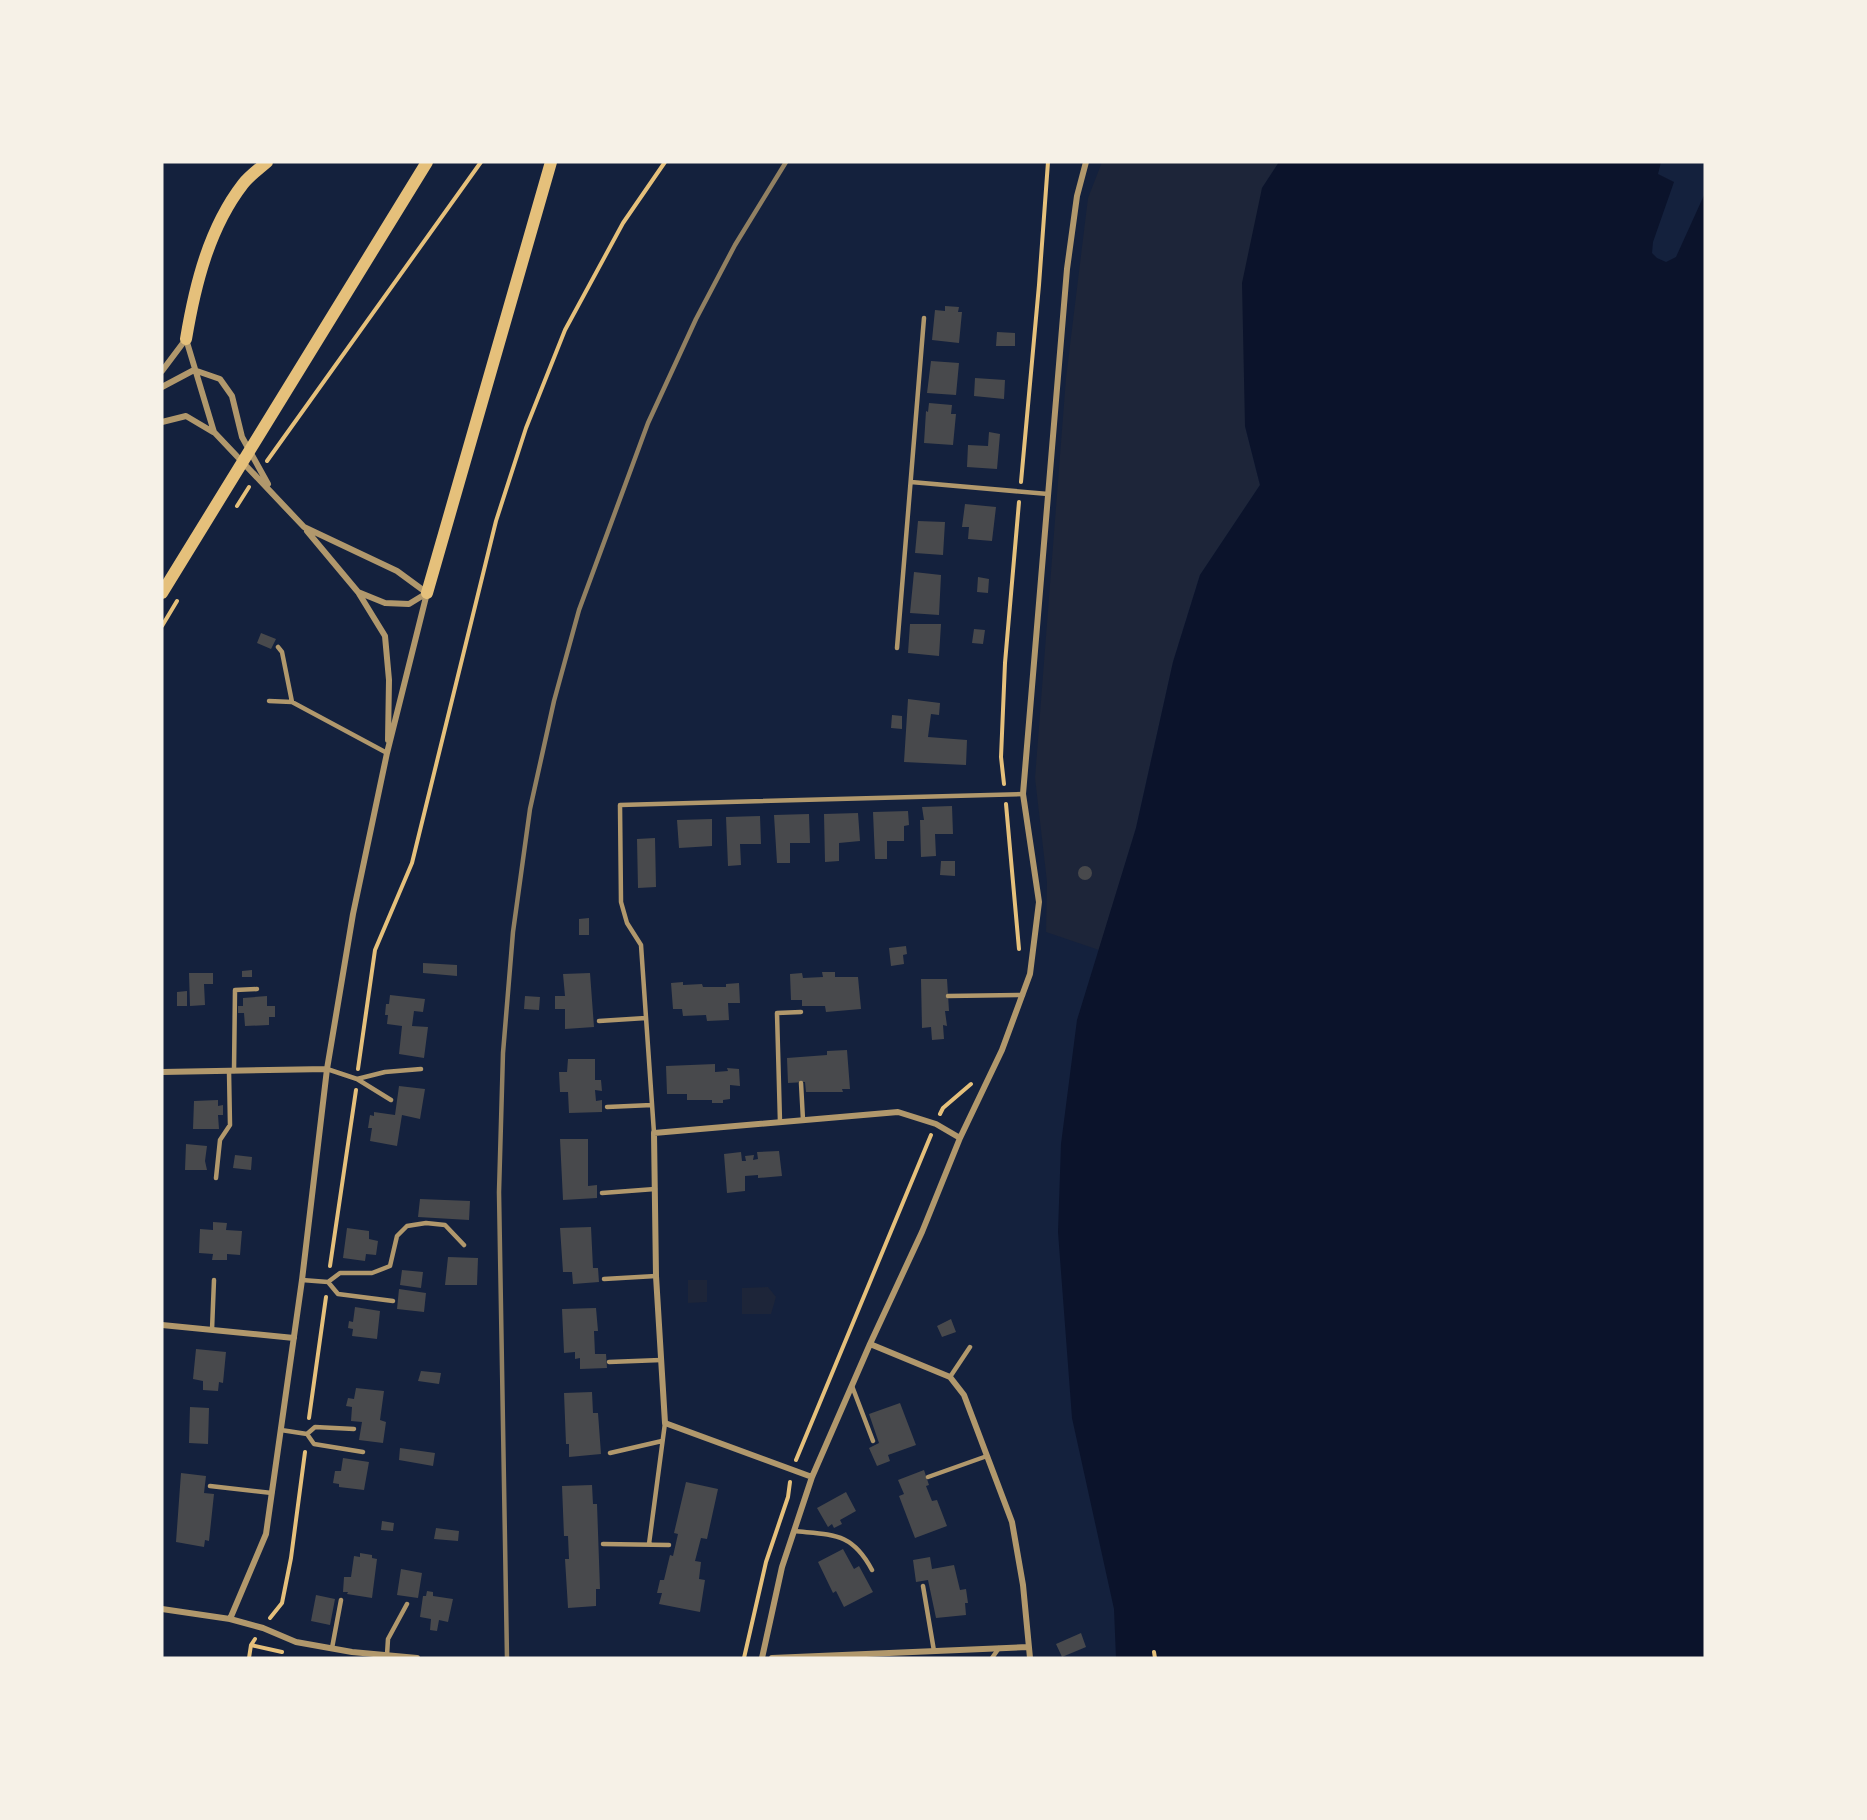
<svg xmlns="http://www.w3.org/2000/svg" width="1867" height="1820" font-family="'Sofia Sans Condensed',sans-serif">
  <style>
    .green { fill: #1d2539 }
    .water { fill: #0b132b }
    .building { fill: #48494c }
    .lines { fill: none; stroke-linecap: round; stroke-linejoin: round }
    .path { stroke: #e5c07b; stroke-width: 4 }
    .service { stroke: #b1986c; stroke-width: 4.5 }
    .minor { stroke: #b1986c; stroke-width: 6 }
    .secondary { stroke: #e5c07b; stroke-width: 12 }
    .rail { stroke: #918062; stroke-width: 4.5 }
  </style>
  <rect width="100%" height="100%" fill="#14213d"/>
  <path class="green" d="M1102,162h177l-17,26 -17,238 15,59 -60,90 -27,87 -37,166 -37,122 -53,-18 1,-50 -12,-104 31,-400 22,-180z
    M688,1280h19v22l-19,1z
    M768,1287l8,10 -5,17h-29v-26z"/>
  <path class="water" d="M1279,162h382l-3,12 16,8 -21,60 -1,11 5,5 9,4 10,-5 29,-64v1465h-589l-2,-49 -42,-191 -14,-186 3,-88 16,-124 59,-192 37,-166 27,-87 60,-90 -15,-59 -3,-143 20,-95z"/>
  <path class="building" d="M945,306l14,1 -1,5h4l-3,31 -27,-3 3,-30 10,1z
    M997,332l18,1v13h-19z
    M931,361l28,2 -3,32 -29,-2z
    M975,378l30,2 -1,19 -30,-3z
    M929,403l23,2 -1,9h5l-3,31 -29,-2 2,-32 2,1z
    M989,432l11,2 -3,35 -30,-2 1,-22 20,1z
    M965,504l31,3 -4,34 -24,-2 1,-12h-7z
    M918,521l27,1 -2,33 -28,-2z
    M914,572l27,3 -2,40 -29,-2z
    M978,577l11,2 -1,14 -11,-1z
    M910,624h31l-2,32 -31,-3z
    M974,629l11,1 -2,14 -11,-1z
    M261,633l15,6 -5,10 -14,-6z
    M908,699l32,4 -1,12 -8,-1 -3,23 39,3 -1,25 -62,-3z
    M892,715l10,1v13l-11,-1z
    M952,806l1,28h-18l1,22 -15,1 -1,-37h4l-2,-13z
    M908,811l1,14 -5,1v15h-17v18h-12l-2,-47z
    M858,813l2,28 -21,2v18l-14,1 -1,-48z
    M809,814l1,29h-20v20h-13l-3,-48z
    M760,816l1,28h-21l1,21 -13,1 -2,-49z
    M712,819v27l-33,2 -2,-28z
    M655,838l1,49 -18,1 -1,-49z
    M941,861h14v15l-15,-1z
    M1078 873a7 7 0 1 1 14 0a7 7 0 1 1-14 0Z
    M589,918v17h-10v-16z
    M906,946l1,8 -4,1 1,9 -13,2 -2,-18z
    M423,963l34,2v11l-34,-3z
    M252,970v7h-10v-6z
    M822,972h13v5h23l3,32 -35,3 -1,-6h-23v-6h-11l-1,-26 12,-1 1,5 20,-1z
    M189,973h24v11h-9l1,21 -15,1z
    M590,973l4,54 -29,2v-20h-10v-13h10l-2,-22z
    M921,979h26l2,32h-4l2,15 -4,-1 1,14 -12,1 -1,-13 -9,1z
    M683,982v3l19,-1 1,3h23v-3l13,-1 1,20h-12l1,17 -22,1 -1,-6 -23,1 -1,-7h-9l-2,-26z
    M187,991v15h-10v-14z
    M390,995l35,4 -2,13 -9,-1 -2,15 16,1 -4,31 -25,-4 3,-28 -15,-2 1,-9h-3l1,-11h3z
    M267,996v10h8v11h-6v8l-24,1 -1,-13h-6v-7h5v-8z
    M525,996l15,1 -1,13 -15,-1z
    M847,1050l3,39h-8l1,3h-37l-1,-10 -17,1 -1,-25 40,-3v-4z
    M568,1059h27v21h6l1,11 -7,-1 1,11 6,-1v12l-33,1 -1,-21h-8l-1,-20h8z
    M715,1064v8l13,-1 -1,-3 12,1 1,17 -10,-1v14l-7,1v3h-11v-3h-25v-6h-20l-1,-28z
    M399,1086l26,3 -5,30 -18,-4 -5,31 -27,-5 2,-13h-4l2,-13 4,1v-4l21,3z
    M218,1100v6l5,-1v10h-5l1,14h-26l1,-28z
    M560,1139h28v47l9,-1v13l-34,2z
    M186,1144l21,2 -2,15 2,9h-22z
    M779,1151l3,25 -24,2v-3l-13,1v15l-18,2 -3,-39 17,-2 1,9h4l-1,-5 9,-1 -1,5 5,-1 -1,-7z
    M235,1155l17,2 -1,13 -18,-2z
    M420,1199l50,2 -1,19 -51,-3z
    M213,1222l14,1 -1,7 16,1 -2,24 -13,-1v6h-15l1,-6 -14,-1 1,-24 13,1z
    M591,1227l2,41h5l1,14 -26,2 -1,-12h-9l-3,-44z
    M347,1228l22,3v8l9,2 -2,14 -10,-1 -1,7 -22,-3z
    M448,1257l30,1 -1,27h-32z
    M402,1270l21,2 -2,16 -21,-3z
    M399,1289l27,4 -2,19 -27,-3z
    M355,1307l25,4 -3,28 -25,-3 1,-7 -5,-1 1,-7 4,1z
    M596,1308l2,23h-4l1,23h11l1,14 -27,1v-11l-5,1v-7l-11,1 -2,-44z
    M951,1319l5,13 -14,5 -5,-11z
    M196,1349l30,3 -3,31 -4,-1 -1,9 -15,-1v-9l-10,-2z
    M421,1371l20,2 -2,11 -21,-3z
    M356,1388l28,3 -4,29 6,2 -3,21 -24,-3 3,-18 -11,-1 1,-14 -6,-1 2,-8 6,1z
    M592,1392l1,21h5l3,41 -32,3v-13h-3l-2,-51z
    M900,1403l16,42 -28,10 2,6 -13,5 -8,-18 10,-5 -10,-29z
    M190,1407l19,1 -1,36 -19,-1z
    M400,1448l35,5 -2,13 -34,-6z
    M343,1458l26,4 -5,28 -25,-3v-3l-6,-1 2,-12h6z
    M924,1470l5,15 -3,1 6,15 5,-1 10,26 -32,12 -16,-42 5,-2 -6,-14z
    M181,1473l25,3 -2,17 10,1 -5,47 -4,-1 -1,7 -28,-5z
    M686,1482l32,7 -11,50 -6,-1 -6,23 6,1 -2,17 6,1 -5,32 -41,-8 3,-11h-5l3,-13h4l6,-25 3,1 5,-22 -4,-1z
    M592,1485l1,19h4l3,85h-4v17l-28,2 -3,-49h4l-1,-23h-4l-2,-50z
    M846,1492l10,19 -16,9 2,4 -8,4 -2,-4 -4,3 -11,-19z
    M382,1521l12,2 -1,8 -12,-1z
    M436,1528l23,3 -1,10 -24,-2z
    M843,1549l11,20 5,-3 14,26 -29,15 -8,-16 -3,2 -15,-31z
    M360,1553l12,2v3l5,1 -5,39 -25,-4 1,-2h-5l1,-15h7l3,-21 6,1z
    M930,1557l2,12 22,-4 6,25 6,-1 2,14h-3l1,12 -30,3 -8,-38 -12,2 -3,-22z
    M401,1569l21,4 -4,25 -21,-3z
    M427,1591l6,1v4l20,3 -5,23 -9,-2 -2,11 -7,-1 1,-11 -11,-2 3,-21h3z
    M316,1595l19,4 -5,26 -19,-4z
    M1081,1633l5,14 -24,10 -6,-13z"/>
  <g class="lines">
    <path class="path" d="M267,461l214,-299
      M1021,482l18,-197 9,-123
      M237,506l12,-19
      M162,626l15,-25
      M1004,784l-3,-27 4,-94 14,-161
      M1006,804l13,145
      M358,1069l17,-119 37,-87 84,-342 30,-93 39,-98 58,-107 42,-61
      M940,1114l3,-6 28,-24
      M330,1266l26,-176
      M309,1418l17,-121
      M796,1460l135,-325
      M270,1618l12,-15 9,-45 14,-106
      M251,1645l31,7
      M1154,1652l1,6
      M249,1658l2,-13 4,-6
      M744,1658l22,-96 22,-65 2,-15"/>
    <path class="service" d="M911,482l137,12
      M278,647l4,5 10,50 95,51
      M897,648l27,-330
      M269,701l23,1
      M948,996l75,-1
      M599,1021l47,-3
      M327,1069l30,10 34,21
      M234,1071l1,-81 22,-1
      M357,1079l28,-7 36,-3
      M801,1083l2,37
      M607,1107l45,-2
      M780,1122l-3,-109 24,-1
      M654,1133l-13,-188 -14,-22 -6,-21 -1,-97 403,-11
      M216,1178l4,-38 10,-15 -1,-54
      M602,1193l53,-4
      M604,1279l52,-3
      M302,1280l26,2 12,-9h32l18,-7 7,-30 10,-10 19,-3 19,2 19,20
      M328,1282l10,12 55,7
      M212,1330l2,-50
      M609,1362l52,-2
      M950,1377l20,-30
      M852,1386l21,55
      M281,1430l26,4 7,10 49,8
      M307,1434l8,-7 39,2
      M610,1453l52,-12
      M928,1477l59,-21
      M210,1486l62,7
      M794,1531c39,4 58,1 78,39
      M603,1544l66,1
      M649,1544l16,-121
      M923,1586l11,65
      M332,1648l9,-48
      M387,1655l1,-16 19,-35
      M992,1658l7,-10"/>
    <path class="minor" d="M186,339l28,93 90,95 93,44 30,22 -18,11 -24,-1 -27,-11
      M162,371l24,-32
      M162,387l32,-17 26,9 12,17 10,41 26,47
      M162,422l24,-6 27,16
      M307,531l51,61 27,44 4,44 -1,60
      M162,1072l165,-3
      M162,1325l132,13
      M812,1477l-147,-54 -9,-147 -2,-143 244,-21 38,12 24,14
      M162,1609l68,10 33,9 33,14 56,10 65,6
      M230,1619l36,-85 36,-254 25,-211 26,-155 34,-161 40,-160
      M762,1658l20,-91 30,-90 58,-133
      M772,1658l256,-11
      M1030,1658l-7,-73 -11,-63 -48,-127 -14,-18 -80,-33 52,-112 38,-94 42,-88 28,-76 9,-72 -16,-108 44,-525 10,-73 9,-34"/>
    <path class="secondary" d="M186,339c9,-54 23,-111 57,-155 6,-8 16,-15 24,-22
      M162,593l265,-431
      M427,593l124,-431"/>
    <path class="rail" d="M507,1658l-8,-466 4,-139 10,-121 17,-123 24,-108 25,-91 69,-187 48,-104 39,-74 51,-83"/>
  </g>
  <rect width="1867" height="1820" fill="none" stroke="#f6f1e7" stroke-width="327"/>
</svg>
